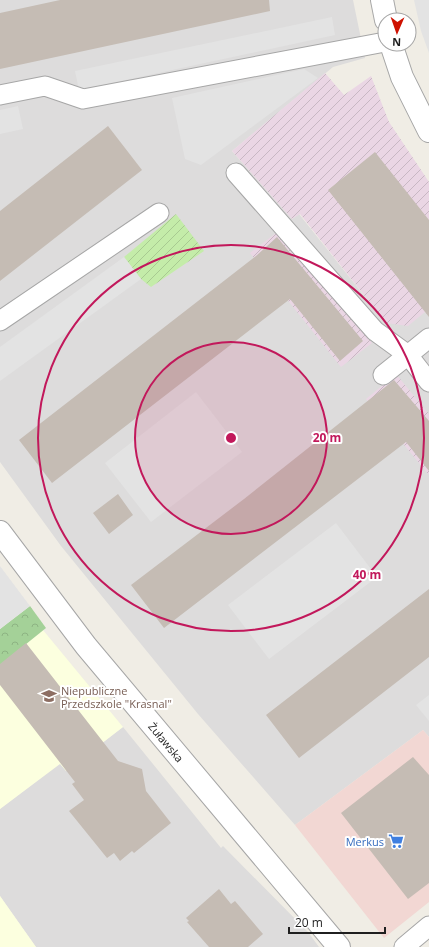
<svg xmlns="http://www.w3.org/2000/svg" width="429" height="947" font-family="'Open Sans',sans-serif">
  <style>
    .residential { fill: #dddcdc }
    .commercial { fill: #f2d7d3 }
    .industrial { fill: url(#industrial-furrows) }
    .education { fill: #fcffdf }
    .forest { fill: url(#forest-crowns) }
    .garden { fill: url(#garden-furrows) }
    .parking { fill: #e3e3e3 }
    .building { fill: #c5bcb4 }
    .lines { fill: none; stroke-linecap: round; stroke-linejoin: round }
    .lane-casing { stroke: #a6a6a6; stroke-width: 21 }
    .street-casing { stroke: #a6a6a6; stroke-width: 24 }
    .lane { stroke: #fff; stroke-width: 19 }
    .street { stroke: #fff; stroke-width: 22 }
    .ring { fill: none; stroke: #c2185b; stroke-width: 2 }
    .labels { text-anchor: middle; dominant-baseline: central; stroke-width: 4; stroke-linejoin: round; paint-order: stroke }
    .education-label { font-size: 11px; fill: #785e54; stroke: #fff; text-anchor: start }
    .street-label { font-size: 11px; fill: #1f1f1f; stroke: #fff }
    .shop-label { font-size: 11px; fill: #366cbe; stroke: #fff; text-anchor: end }
    .centre { fill: #c2185b; stroke: #fff; stroke-width: 2 }
    .ring-label { font-size: 12px; text-anchor: middle; font-weight: bold; fill: #c2185b; stroke: #fff; stroke-width: 4; stroke-linejoin: round; paint-order: stroke }
  </style>
  <defs>
    <pattern id="industrial-furrows" width="10" height="10" patternUnits="userSpaceOnUse"><rect width="10" height="10" fill="#ead6e4"/><path d="M-1 1l2-2M0 10L10 0M9 11l2-2" fill="none" stroke="#c8b7c3"/></pattern>
    <pattern id="forest-crowns" width="20" height="18" patternUnits="userSpaceOnUse"><rect width="20" height="18" fill="#a4d198"/><path d="M2 6a3 3 0 1 1 6 0M12 15a3 3 0 1 1 6 0" fill="none" stroke="#8db383"/></pattern>
    <pattern id="garden-furrows" width="10" height="10" patternUnits="userSpaceOnUse"><rect width="10" height="10" fill="#c4eca9"/><path d="M-1 1l2-2M0 10L10 0M9 11l2-2" fill="none" stroke="#a8ca91"/></pattern>
  </defs>
  <rect width="100%" height="100%" fill="#f0ede5"/>
  <path class="residential" d="M0,0h353l12,58 -32,9 -101,84 60,68 7,-5 87,109 39,-11 4,4v421l-6,-7 -128,95 -97,-111 -137,-168 -61,-84z
    M123,727l98,121 2,-2 85,86 11,15h-283l-36,-51v-87l60,-46 7,7z"/>
  <path class="commercial" d="M423,730l6,7v165l-45,36 -89,-113z"/>
  <path class="industrial" d="M325,73l19,22 27,-19 18,46 40,60v134l-4,-4 -17,14 -22,-3 -86,-109 -8,5 -60,-68z
    M281,229l91,114 -31,24 -91,-114z
    M396,374l33,40v61l-63,-76z"/>
  <path class="education" d="M43,630l80,97 -57,44 -6,-7 -60,45v-144z
    M0,896l36,51h-36z"/>
  <path class="forest" d="M30,606l16,22 -46,37v-36z"/>
  <path class="garden" d="M176,214l28,37 -53,36 -10,-8 -17,-22z"/>
  <path class="parking" d="M414,0h15v53l-8,-22z
    M332,17l3,18 -256,55 -4,-19z
    M304,69l14,9 -117,87 -16,-6 -13,-61z
    M18,106l5,23 -23,5v-24z
    M124,257l17,22 -141,102v-34z
    M196,392l46,60 -91,70 -46,-59z
    M336,523l41,54 -108,82 -41,-54z
    M0,566l30,40 -30,23z
    M429,695v26l-13,-16z"/>
  <path class="building" d="M60,0h209l1,11 -270,58v-56z
    M108,126l34,44 -142,111v-70z
    M375,152l54,68v97l-101,-127z
    M277,237l86,104 -23,20 -50,-62 -238,184 -33,-43 237,-184z
    M394,380l35,41v50l-23,-29 -242,186 -33,-43 113,-86z
    M118,494l15,21 -24,19 -16,-21z
    M429,589v68l-130,101 -33,-43z
    M26,643l92,118 24,8 4,22 25,32 -37,30 -2,-2 -12,10 -6,-8 -7,5 -38,-47 15,-11 -12,-16 3,-2 -75,-97v-21z
    M413,757l16,18v108l-21,16 -67,-86z
    M219,889l12,15 4,-3 28,33 -15,13h-39l-22,-25 2,-1 -3,-3z"/>
  <g class="lines">
    <g class="lane-casing">
      <path id="lane" d="M0,95l45,-9 38,13 302,-57
        M236,173l139,158 33,24 -25,20
        M0,321l159,-108
        M429,338l-21,17 21,27
        M404,947l25,-21"/>
    </g>
    <g class="street-casing">
      <g id="street">
        <path d="M382,0l4,20"/>
        <path d="M391,44l11,33 27,54"/>
        <path id="s1" d="M0,532l86,114 253,301"/>
      </g>
    </g>
    <use href="#lane" class="lane"/>
    <use href="#street" class="street"/>
  </g>
  <circle cx="231" cy="438" r="96" fill="#c2185b" fill-opacity=".12"/>
  <g class="ring">
    <circle cx="231" cy="438" r="96"/>
    <circle cx="231" cy="438" r="193"/>
  </g>
  <defs>
    <g id="school-bare" transform="scale(1.2)"><path d="M0-5L7-2L0 1L-7-2ZM-4 1L0 2.5L4 1V4Q0 6-4 4Z" fill="#8d6e63" stroke="#fff" stroke-width="2.5" paint-order="stroke"/></g>
    <g id="supermarket-bare" transform="scale(1.2)"><path d="M-6-5.5h2.5l.6 2H6L4.5 2H-2.5L-4.4-4H-6ZM-1.5 3.2a1.3 1.3 0 1 0 .1 0ZM3 3.2a1.3 1.3 0 1 0 .1 0Z" fill="#3f7fe0" stroke="#fff" stroke-width="2.5" paint-order="stroke"/></g>
  </defs>
  <g fill-rule="evenodd">
    <use href="#school-bare" x="49" y="696"/>
    <use href="#supermarket-bare" x="396" y="841"/>
  </g>
  <g class="labels">
    <g class="education-label">
      <text x="61" y="690">Niepubliczne<tspan x="61" dy="13">Przedszkole "Krasnal"</tspan></text>
    </g>
    <g class="street-label">
      <text stroke="none"><textPath href="#s1" startOffset="268">Żuławska</textPath></text>
    </g>
    <g class="shop-label">
      <text x="384" y="841">Merkus</text>
    </g>
  </g>
  <circle cx="231" cy="438" r="6" class="centre"/>
  <g class="ring-label">
    <text x="327" y="442">20 m</text>
    <text x="367" y="579">40 m</text>
  </g>
  <g transform="translate(397 32) rotate(182)"><circle r="19" fill="#ffffff" stroke="#a5a5a5"/>
  <path d="M0-3L7 15L0 10L-7 15Z" fill="#ce1100"/>
  <text y="-6" font-size="11" font-weight="bold" text-anchor="middle" fill="#1f1f1f">N</text>
  </g>
  <path d="M289 927v6h96v-6" fill="none" stroke="#1f1f1f" stroke-width="2"/>
  <text x="295" y="927" font-size="12" fill="#1f1f1f" stroke="#ffffff" stroke-width="3" paint-order="stroke">20 m</text>
</svg>
